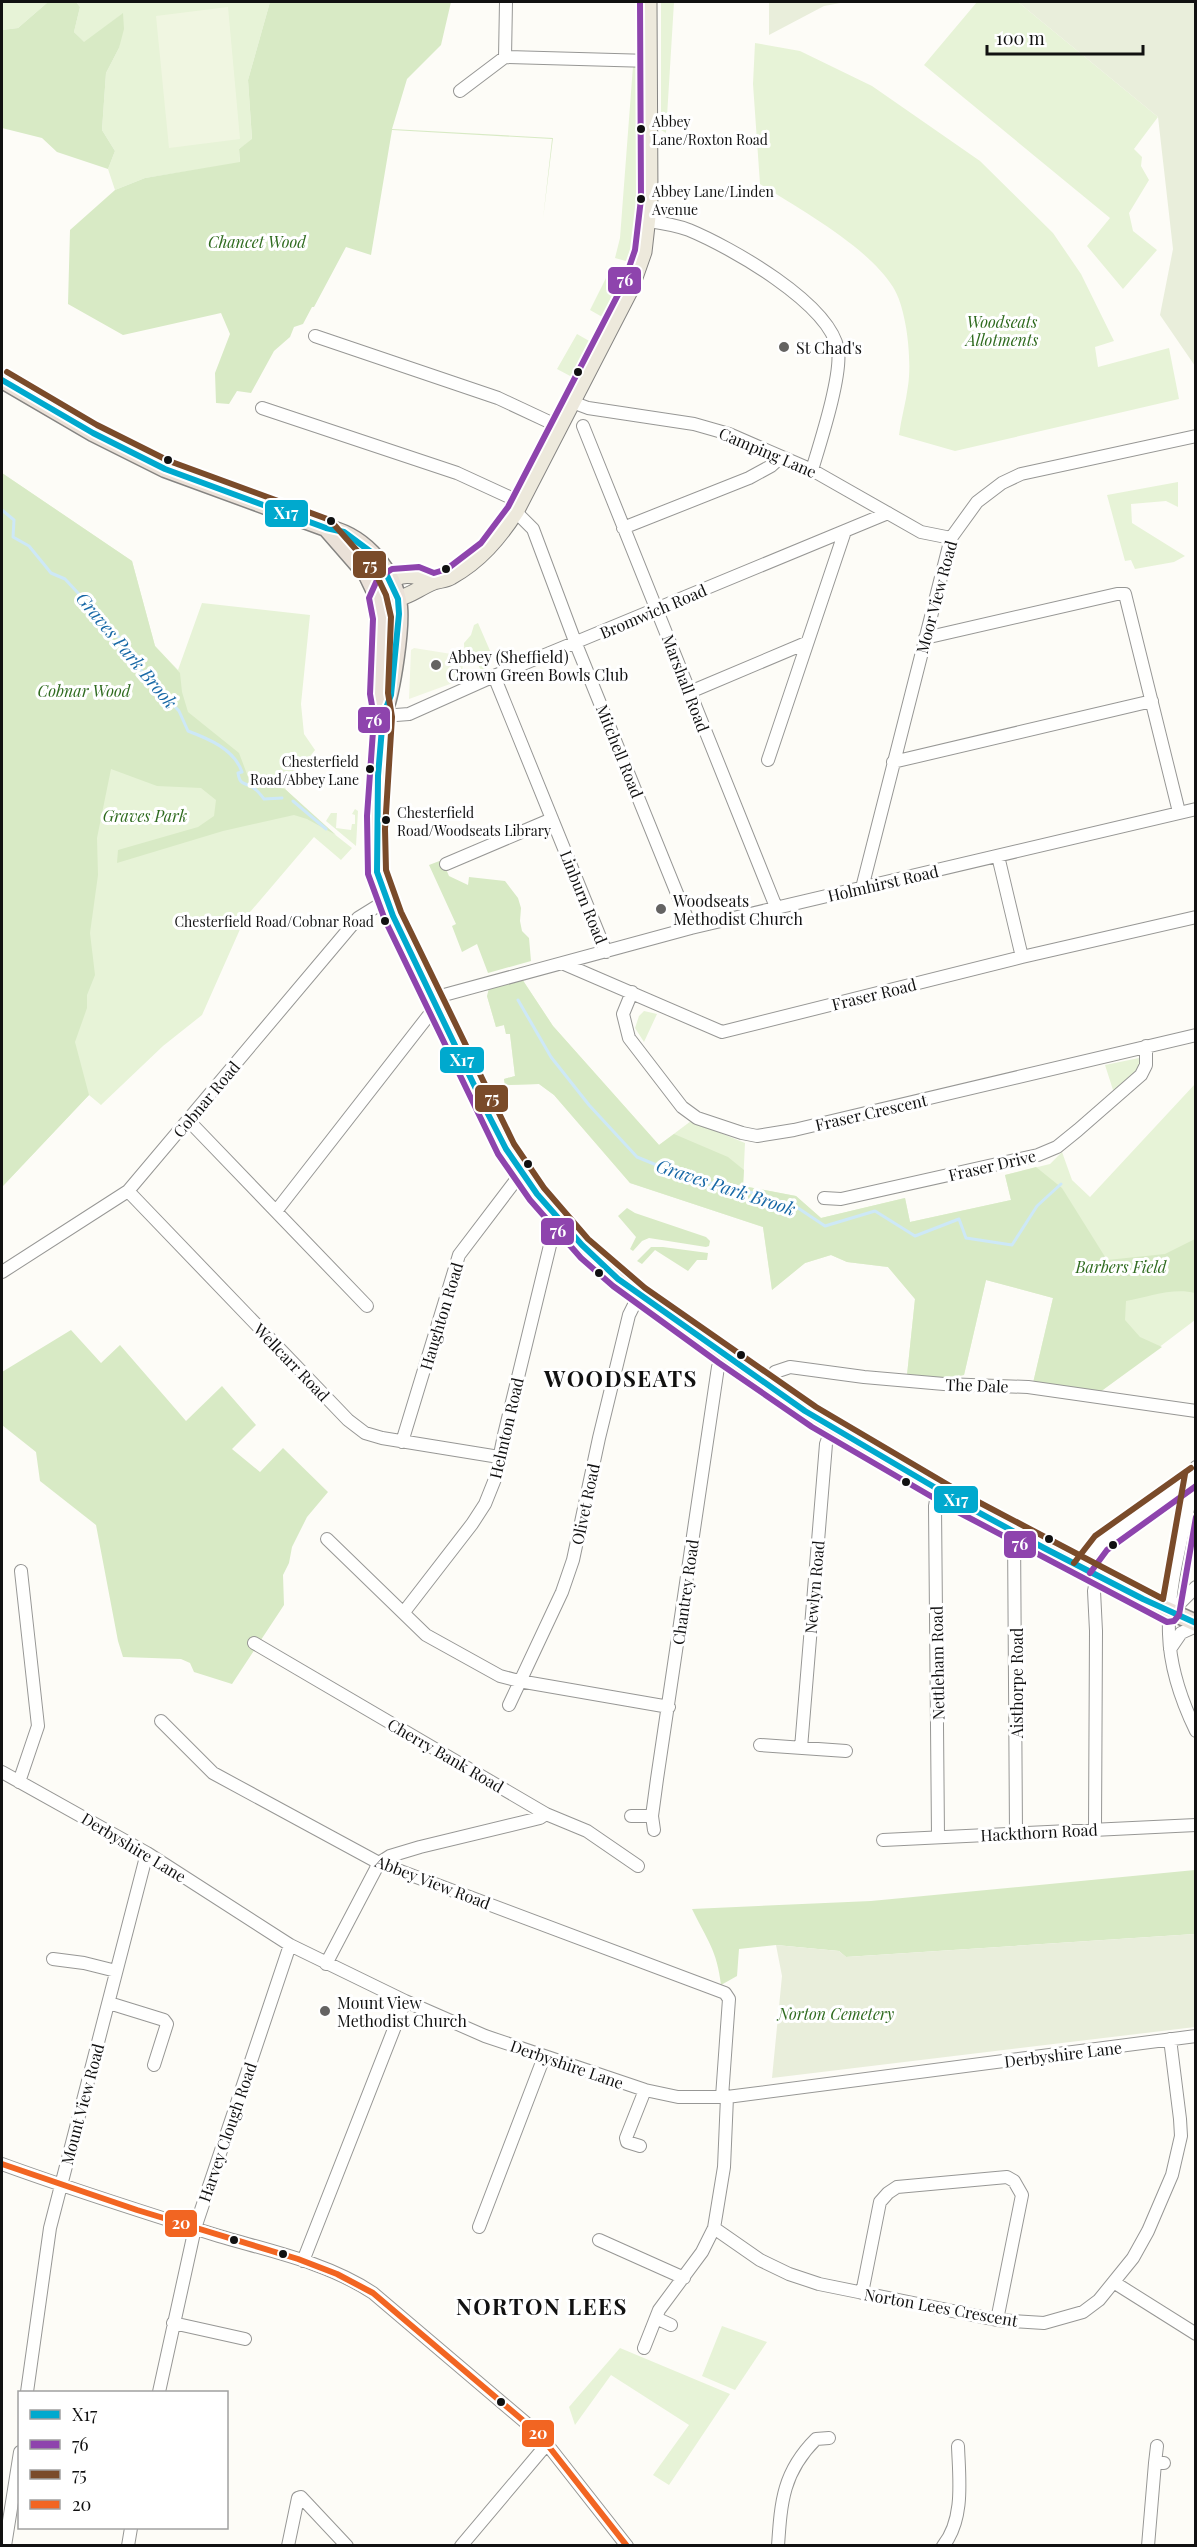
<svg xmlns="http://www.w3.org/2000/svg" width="1197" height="2547" font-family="'Playfair Display',serif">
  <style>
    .green { fill: #e7f3d7 }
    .forest { fill: #d8eac5 }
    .cemetery { fill: #e9eedb }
    .pitch { fill: #f0f6e1 }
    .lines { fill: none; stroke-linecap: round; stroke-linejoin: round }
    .stream { stroke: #cde8f7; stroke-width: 3 }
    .minor-casing { stroke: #979795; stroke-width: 14 }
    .major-casing { stroke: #858482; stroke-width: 17 }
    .highway-casing { stroke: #858482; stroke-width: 19 }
    .minor { stroke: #fffffe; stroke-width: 12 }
    .major { stroke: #ede9dc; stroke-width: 15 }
    .highway { stroke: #eae1d8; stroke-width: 16 }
    .bus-1-casing { stroke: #fff; stroke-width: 10 }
    .bus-2-casing { stroke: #fff; stroke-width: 10 }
    .bus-3-casing { stroke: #fff; stroke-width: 10 }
    .bus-4-casing { stroke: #fff; stroke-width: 10 }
    .bus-1 { stroke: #00a9ce; stroke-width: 6 }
    .bus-2 { stroke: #8e44ad; stroke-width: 6 }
    .bus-3 { stroke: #7a4b2a; stroke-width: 6 }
    .bus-4 { stroke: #f26522; stroke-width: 6 }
    .bus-dot { fill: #111; stroke: #fff; stroke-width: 2 }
    .poi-dot { fill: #646362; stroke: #fff; stroke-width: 2 }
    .labels { text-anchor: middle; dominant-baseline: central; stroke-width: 6; stroke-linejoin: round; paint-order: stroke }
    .bus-label { font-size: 14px; fill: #111; stroke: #fff; text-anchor: start }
    .park-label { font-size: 16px; font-style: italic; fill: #2f6b1f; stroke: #fff }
    .poi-label { font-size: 16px; fill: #111; stroke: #fff; text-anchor: start }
    .street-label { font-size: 16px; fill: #111; stroke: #fff }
    .water-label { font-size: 18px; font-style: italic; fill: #1768a6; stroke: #fff }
    .district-label { font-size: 22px; font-weight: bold; letter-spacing: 1.5px; fill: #111; stroke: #fff }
    .line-badge { stroke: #fff; stroke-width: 2 }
    .badge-label { font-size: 16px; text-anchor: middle; font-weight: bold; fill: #fff }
  </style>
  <rect width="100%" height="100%" fill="#fdfcf7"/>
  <path class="green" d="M2,2h46l-30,26 -16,2z
    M76,2h194l-22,78 4,60 -13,9 1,14 -95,15 -30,12 -7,-21 7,-18 -13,-21 4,-57 13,-25 3,-34 -38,29 -10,-11 6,-25z
    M661,2h13l-8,131 -5,-3z
    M977,2h41l140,115 -24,32 8,8 -1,9 8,14 -20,33 4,18 24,19 -34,39 -36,-43 23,-28 -186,-153z
    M755,43l45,8 72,35 108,75 73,72 28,41 33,67 -19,6 3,20 71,-19 10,51 -224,52 -56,-16c2,-16 7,-33 9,-49 4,-25 -1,-77 -15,-99 -26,-41 -92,-77 -133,-103l-7,-100z
    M633,66h5l5,5 1,159 -11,33 -18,-5 5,-20z
    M611,268l17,7 -18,38 -3,-1 -3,6 -14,-8z
    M577,334l14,8 -19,35 -15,-8z
    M2,473l130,88 23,85 23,24 24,-67 108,12 -9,89 3,30 11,16 -30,39 39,37 28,22 -11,12 -27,-23 -69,81 -43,97 -39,31 -62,59 -12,-10 -87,92z
    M1178,482v25l-12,-6 -35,3 1,19 53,33 -11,6 -39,7 -4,-9 -6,1 -18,-66z
    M478,623l13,30 -10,5 6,16 -4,2 -5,-12h-13l-1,-21 7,-8 3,-10z
    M355,809l3,2 -2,35 -30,-25 5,-8h6l-1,15 15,2 1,-6h3v-9l-3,-1z
    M522,979l31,47 106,119 32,-24 54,22 -2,43 53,10 25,22 84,-20 5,24 101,-22 -6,-25 45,-11 12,-12 10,28 18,17 105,-113v236l-95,72 -67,-9 20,-85 -67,-18 -22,95h-57l8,-76 -27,-32 -41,-5 -16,-7 -26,8 -33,27 -9,-63 -133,-44 -76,-88 -15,-11 -34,1 -1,-6 11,-3 -5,-42h-4l-2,-9 -8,2 -9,-31z
    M644,1011l13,3 -13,28 -9,-14 4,-12z
    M1139,1058l3,3 1,6 -29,26 -9,-28z
    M722,2326l45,16 -32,48 -33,-14z
    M620,2348l110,46 -61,91 -16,-10 36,-50 -78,-50 -36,50 -6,-18z"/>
  <path class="forest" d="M48,2h28l4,5 -6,25 10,10 39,-29 1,16 -5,19 -13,25 -4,57 13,21 -7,18 -51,-17 -15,-14 -40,-10v-98l16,-2z
    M270,2h181l-10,43 -34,34 -15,50 161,9 -10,81 9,-80 -160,-9 -21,125 -25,-8 -32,60h-2l-9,17 -9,3 -4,10 -16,14 -23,42 -14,-2 -8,13 -13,-1 -1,-30 15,-39 -9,-21 -98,22 -55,-31 2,-74 45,-40 30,-12 95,-16 -1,-13 13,-10 -4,-59z
    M2,473l130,88 23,85 25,27 2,19 6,20 51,41 11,29 35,7 51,46 -29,-16 -13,-4 -71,16 -106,32 1,-13 80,-23 16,-11 2,-16 -15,-12 -44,-2 -46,-17 -14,69 1,37 -8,58 5,42 -8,20v13l-12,34 14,53 -87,92z
    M442,860l7,16 19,9 1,-8 36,4 13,17 3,10 -1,13 2,10 7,7 2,23 -43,12 -11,-29 -15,8 -10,-26 4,-2 -27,-59z
    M522,979l31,47 106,119 15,-11 54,23 16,13 -1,16 53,10 25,22 84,-20 5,24 101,-22 -6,-25 31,-8 26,21 45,72 58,-6 30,-15v54c-21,-6 -48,4 -69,8l-1,19 15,17 22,10 -62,45 -67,-9 20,-85 -67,-18 -22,95 -23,5 -34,-5 8,-76 -27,-32 -41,-5 -16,-7 -26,8 -33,27 -9,-63 -133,-44 -76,-88 -15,-11 -34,1 -1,-6 11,-3 -5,-42h-4l-2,-9 -8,2 -9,-31 2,-8z
    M627,1208l8,5 71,24 4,4 -1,5 -3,1 -57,-9 -7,3 -9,10 -3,-2 6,-12 -18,-21z
    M651,1247h12l45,6 -1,7h-10l-9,11 -33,-21 -13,14 -5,-3z
    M71,1330l30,33 19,-18 66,76 36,-35 34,39 -24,24 28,23 23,-24 45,44 -21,25 -15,30 -3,16 -6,12 1,30 -52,79 -38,-12 -4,-9 -9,-4 -58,-2 -5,-16 -22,-116 -56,-44 -4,-29 -34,-27v-53z
    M1195,1870v64l-349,23 -7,-6 -63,-6 -37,4 -2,27 -16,9c-4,-35 -14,-45 -29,-76l179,-8z"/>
  <path class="cemetery" d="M769,2h77l-22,4 -55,29z
    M1018,2h177v364l-35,-51 13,-66 -15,-132z
    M1195,1934v93l-423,51 10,-102 -6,-31 63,6 7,6z"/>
  <path class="pitch" d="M228,7l12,132 -71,9 -13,-132z
    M414,648l50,8 -3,24 -52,19 2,-49z"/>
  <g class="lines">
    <path class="stream" d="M2,510l12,10 -1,17 16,9 22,27 14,6 65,70 7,17 42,45 9,20c21,8 46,18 54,41l-4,1c2,12 5,9 14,14 4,2 9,8 12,12l18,-1
      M293,801l33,28
      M518,1000l33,57 38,48 48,52 51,21 55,12 52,16 30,20 50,-15 40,25 44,-17 7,19 46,7 25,-39 24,-22"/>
    <g class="minor-casing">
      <path id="minor" d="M505,57l1,-55
        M460,91l45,-34 145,4
        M649,221c14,2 27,4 40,9 41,17 141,73 149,120 4,26 -18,93 -26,120
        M315,336l183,62 62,29
        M572,402l16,6 106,16 35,10 83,36 109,62 30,6
        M262,408l195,65 63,29
        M583,426l193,481
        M516,512l17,17 43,115 115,284
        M623,528l126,-50 22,-12 10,-9
        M925,638l192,-44h8l54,218
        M494,676l112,276
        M690,692l116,-49
        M383,716l26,-2 85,-38 394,-163
        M768,760l77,-229
        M893,762l259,-61
        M998,856l24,101
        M446,864l106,-45
        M862,888l89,-350 26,-36 25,-19 19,-9 175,-38
        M562,963l160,69 300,-75 174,-40
        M632,992l-9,22 6,24 53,69 15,11 45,15 15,3 37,-6 402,-95
        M433,998l258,-70 505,-119
        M188,1120l179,186
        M128,1191l220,229 17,13 17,5 117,19
        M824,1198l17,1 197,-44 19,-8 21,-17 63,-55 5,-10v-19
        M277,1210l159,-204
        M2,1272l126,-81 230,-273 29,-18
        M766,1385l9,-13 15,-5 74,10 80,7 84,3 168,24
        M402,1442l57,-187 63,-83
        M1196,1467c-8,55 -29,111 -27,167 1,34 12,66 27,97
        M1014,1532l2,301
        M327,1539l99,96 74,41 19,5 150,26
        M1082,1568l11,-17 8,-8 95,-68
        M404,1612l68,-88 13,-20 10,-25 9,-44 49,-202 7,-11
        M1170,1613l26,-26
        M254,1643l292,171 41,17 51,35
        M1170,1649l11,-16 15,-7
        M509,1705l53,-113 11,-32 26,-122 30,-123 10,-20
        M161,1721l52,52 166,90 346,130 4,6 -7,98
        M760,1745l86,6
        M801,1748l25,-304 6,-17
        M2,1772l145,81 143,92 115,56 80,35 160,54 33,7h49l469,-61
        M19,1782l19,-56 -17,-155
        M631,1816h21
        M1095,1829l1,-198 -2,-40 3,-15
        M654,1830l-2,-14 5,-37 61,-412 6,-11
        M938,1836l-3,-330 3,-17
        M883,1840l313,-15
        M53,1959l31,4 32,8
        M326,1964l53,-101 11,-7 30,-9 120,-29 6,-4
        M109,2003l55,17 3,4 -13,41
        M640,2146l-13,-4 -1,-4 19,-48
        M2,2164c71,26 144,49 217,72 51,15 109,27 154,57l166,141 88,112
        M479,2227l65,-170
        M714,2228l46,32 29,14 30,10 178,36 47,3 39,-11 16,-12 34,-42 15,-27 24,-56 9,-39 -1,-17 -10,-80
        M599,2240l85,38
        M303,2261l102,-260
        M1115,2283l81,51
        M862,2293l18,-91 8,-9 9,-6 110,-10 7,4 8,14 -25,125
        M656,2318l15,7
        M173,2323l72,16
        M644,2348l15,-38 43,-58 12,-24 10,-61 3,-70
        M27,2392l23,-164 97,-375
        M159,2392l36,-164 95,-283
        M1155,2463l2,-17
        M5,2546l15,-94
        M128,2546l3,-18
        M288,2546l10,-48 3,-1 46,49
        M461,2546l86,-102
        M778,2546c3,-45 5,-74 38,-107l13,-1
        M943,2546c22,-27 16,-69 15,-100
        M1148,2546l7,-83h9"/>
    </g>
    <g class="major-casing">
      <path id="major" d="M434,582c-26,-10 -42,-11 -56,16 26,5 34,-7 56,-16 6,-2 12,-2 17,-5 29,-16 48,-39 65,-65l115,-223 13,-37 6,-53 -1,-197"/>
    </g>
    <g class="highway-casing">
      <path id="highway" d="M2,380l91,53 72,36 161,59 41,47 11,23 4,20 -3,76 4,22 -7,113 1,43 16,44 113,233 31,45 45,51 57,50 85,61 93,63 227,129 99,51 53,24
        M326,528c34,6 64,37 72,72 5,22 -6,93 -15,115"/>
    </g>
    <use href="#minor" class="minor"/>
    <use href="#major" class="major"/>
    <use href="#highway" class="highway"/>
    <g class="bus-1-casing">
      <path id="bus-1" d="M2,380l91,53 72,36 161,59 18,4 27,20 12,15 15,32 1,15 -8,81 -8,21 -5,60 -1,96 16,44 94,196 19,37 31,45 45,51 36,34 187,132 158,93 81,44 99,51 53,24"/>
    </g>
    <g class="bus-2-casing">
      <path id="bus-2" d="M640,2l1,197 -6,51 -12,35 -115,222 -27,36 -34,26 -13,4 -15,-6 -27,2 -14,9 -9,20 4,21 -3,75 4,23 -7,99 1,58 17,46 113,234 32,46 51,58 32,28 106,77 93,64 146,85 209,110 7,-1 5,-6 17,-98
        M1090,1573l17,-23 89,-64"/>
    </g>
    <g class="bus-3-casing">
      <path id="bus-3" d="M7,372l90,53 72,36 161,59 44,50 12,25 5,22 -3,76 4,24 -7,112 1,41 15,42 113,232 30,44 44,51 57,49 171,119 151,89 196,103 22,-125
        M1074,1563l21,-27 96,-68"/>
    </g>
    <g class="bus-4-casing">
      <path id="bus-4" d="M2,2164l135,46 161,49 39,15 36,19 166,141 88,112"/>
    </g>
    <use href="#bus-1" class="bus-1"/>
    <use href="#bus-2" class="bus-2"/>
    <use href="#bus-3" class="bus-3"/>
    <use href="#bus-4" class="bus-4"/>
  </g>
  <g class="bus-dot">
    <circle cx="641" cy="129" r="5"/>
    <circle cx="641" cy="199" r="5"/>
    <circle cx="578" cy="372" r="5"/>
    <circle cx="168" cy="460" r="5"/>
    <circle cx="331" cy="521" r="5"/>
    <circle cx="446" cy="569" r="5"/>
    <circle cx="370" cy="769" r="5"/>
    <circle cx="386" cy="820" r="5"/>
    <circle cx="385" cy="921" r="5"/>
    <circle cx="528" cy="1164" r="5"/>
    <circle cx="599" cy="1273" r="5"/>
    <circle cx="741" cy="1355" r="5"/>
    <circle cx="906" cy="1482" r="5"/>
    <circle cx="1049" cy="1539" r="5"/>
    <circle cx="1113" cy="1545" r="5"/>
    <circle cx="234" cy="2240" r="5"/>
    <circle cx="283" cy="2254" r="5"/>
    <circle cx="501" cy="2402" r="5"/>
  </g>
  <g class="poi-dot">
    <circle cx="784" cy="347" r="6"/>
    <circle cx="436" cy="665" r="6"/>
    <circle cx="661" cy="909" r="6"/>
    <circle cx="325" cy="2011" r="6"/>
  </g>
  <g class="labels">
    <g class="bus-label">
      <text x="652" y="121">Abbey<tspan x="652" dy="18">Lane/Roxton Road</tspan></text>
      <text x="652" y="191">Abbey Lane/Linden<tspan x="652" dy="18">Avenue</tspan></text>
      <text x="359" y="761" text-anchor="end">Chesterfield<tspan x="359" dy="18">Road/Abbey Lane</tspan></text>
      <text x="397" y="812">Chesterfield<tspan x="397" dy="18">Road/Woodseats Library</tspan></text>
      <text x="374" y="921" text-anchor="end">Chesterfield Road/Cobnar Road</text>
    </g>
    <g class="park-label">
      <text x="257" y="241">Chancet Wood</text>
      <text x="1002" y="321">Woodseats<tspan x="1002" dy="18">Allotments</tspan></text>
      <text x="84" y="690">Cobnar Wood</text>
      <text x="145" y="815">Graves Park</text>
      <text x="1121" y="1266">Barbers Field</text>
      <text x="836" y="2013">Norton Cemetery</text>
    </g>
    <g class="poi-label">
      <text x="796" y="347">St Chad's</text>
      <text x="448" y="656">Abbey (Sheffield)<tspan x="448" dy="18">Crown Green Bowls Club</tspan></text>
      <text x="673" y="900">Woodseats<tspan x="673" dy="18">Methodist Church</tspan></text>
      <text x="337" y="2002">Mount View<tspan x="337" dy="18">Methodist Church</tspan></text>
    </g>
    <g class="street-label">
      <text transform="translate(768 452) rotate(23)">Camping Lane</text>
      <text transform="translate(936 597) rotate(-75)">Moor View Road</text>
      <text transform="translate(653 611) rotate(-23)">Bromwich Road</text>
      <text transform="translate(686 683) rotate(69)">Marshall Road</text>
      <text transform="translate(620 751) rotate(68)">Mitchell Road</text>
      <text transform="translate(883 883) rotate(-13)">Holmhirst Road</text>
      <text transform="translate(584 897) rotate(68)">Linburn Road</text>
      <text transform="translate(874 994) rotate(-14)">Fraser Road</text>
      <text transform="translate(206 1099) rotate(-50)">Cobnar Road</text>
      <text transform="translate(871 1112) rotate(-13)">Fraser Crescent</text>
      <text transform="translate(992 1165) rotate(-13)">Fraser Drive</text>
      <text transform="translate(441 1316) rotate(-73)">Haughton Road</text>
      <text transform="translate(292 1362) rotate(46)">Wellcarr Road</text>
      <text transform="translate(977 1385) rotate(2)">The Dale</text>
      <text transform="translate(506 1428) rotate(-77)">Helmton Road</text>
      <text transform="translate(585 1504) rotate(-78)">Olivet Road</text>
      <text transform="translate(814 1587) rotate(-85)">Newlyn Road</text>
      <text transform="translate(685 1592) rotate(-82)">Chantrey Road</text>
      <text transform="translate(937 1663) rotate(-91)">Nettleham Road</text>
      <text transform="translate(1016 1683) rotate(-90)">Aisthorpe Road</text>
      <text transform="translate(446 1755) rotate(30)">Cherry Bank Road</text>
      <text transform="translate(1039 1832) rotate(-3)">Hackthorn Road</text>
      <text transform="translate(134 1847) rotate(31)">Derbyshire Lane</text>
      <text transform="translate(433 1882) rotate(21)">Abbey View Road</text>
      <text transform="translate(1063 2054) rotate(-7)">Derbyshire Lane</text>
      <text transform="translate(567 2064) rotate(19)">Derbyshire Lane</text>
      <text transform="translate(82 2104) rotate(-75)">Mount View Road</text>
      <text transform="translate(227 2132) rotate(-71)">Harvey Clough Road</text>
      <text transform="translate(941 2307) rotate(10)">Norton Lees Crescent</text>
    </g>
    <g class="water-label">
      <text transform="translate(127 650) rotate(50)">Graves Park Brook</text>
      <text transform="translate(726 1187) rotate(18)">Graves Park Brook</text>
    </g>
    <g class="district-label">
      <text x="621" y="1378">WOODSEATS</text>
      <text x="542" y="2306">NORTON LEES</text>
    </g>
  </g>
  <g class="line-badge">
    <rect x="607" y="266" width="35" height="29" rx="6" fill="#8e44ad"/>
    <rect x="264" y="499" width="45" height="29" rx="6" fill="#00a9ce"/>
    <rect x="352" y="550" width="35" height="29" rx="6" fill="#7a4b2a"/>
    <rect x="357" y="706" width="34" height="28" rx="6" fill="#8e44ad"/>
    <rect x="439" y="1046" width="46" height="28" rx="6" fill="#00a9ce"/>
    <rect x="474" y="1084" width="35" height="29" rx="6" fill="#7a4b2a"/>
    <rect x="540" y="1217" width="35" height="29" rx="6" fill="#8e44ad"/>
    <rect x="933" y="1485" width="46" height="29" rx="6" fill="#00a9ce"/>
    <rect x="1003" y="1530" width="34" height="29" rx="6" fill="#8e44ad"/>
    <rect x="164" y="2209" width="34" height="29" rx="6" fill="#f26522"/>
    <rect x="521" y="2419" width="34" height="29" rx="6" fill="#f26522"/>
  </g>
  <g class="badge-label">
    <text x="625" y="286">76</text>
    <text x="286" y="519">X17</text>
    <text x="370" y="571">75</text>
    <text x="374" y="726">76</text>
    <text x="462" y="1066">X17</text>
    <text x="492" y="1104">75</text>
    <text x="558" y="1237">76</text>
    <text x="956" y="1506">X17</text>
    <text x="1020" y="1550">76</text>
    <text x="181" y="2229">20</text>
    <text x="538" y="2439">20</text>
  </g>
  <rect width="1197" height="2547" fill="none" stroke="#111111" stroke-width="6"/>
  <rect x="18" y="2391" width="210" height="138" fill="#ffffff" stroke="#a0a0a0" stroke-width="1.5"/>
  <rect x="30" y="2410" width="30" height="9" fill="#00a9ce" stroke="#a0a0a0" stroke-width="1.5"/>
  <text x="72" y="2421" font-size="18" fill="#111111">X17</text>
  <rect x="30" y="2440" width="30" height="9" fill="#8e44ad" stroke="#a0a0a0" stroke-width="1.5"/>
  <text x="72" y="2451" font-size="18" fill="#111111">76</text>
  <rect x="30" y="2470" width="30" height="9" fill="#7a4b2a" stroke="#a0a0a0" stroke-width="1.5"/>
  <text x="72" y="2481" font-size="18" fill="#111111">75</text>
  <rect x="30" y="2500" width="30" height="9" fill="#f26522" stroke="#a0a0a0" stroke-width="1.5"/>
  <text x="72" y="2511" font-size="18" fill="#111111">20</text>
  <path d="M987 45v9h156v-9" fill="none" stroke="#111111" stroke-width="3"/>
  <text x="996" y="45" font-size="18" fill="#111111" stroke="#ffffff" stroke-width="4.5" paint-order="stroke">100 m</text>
</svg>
